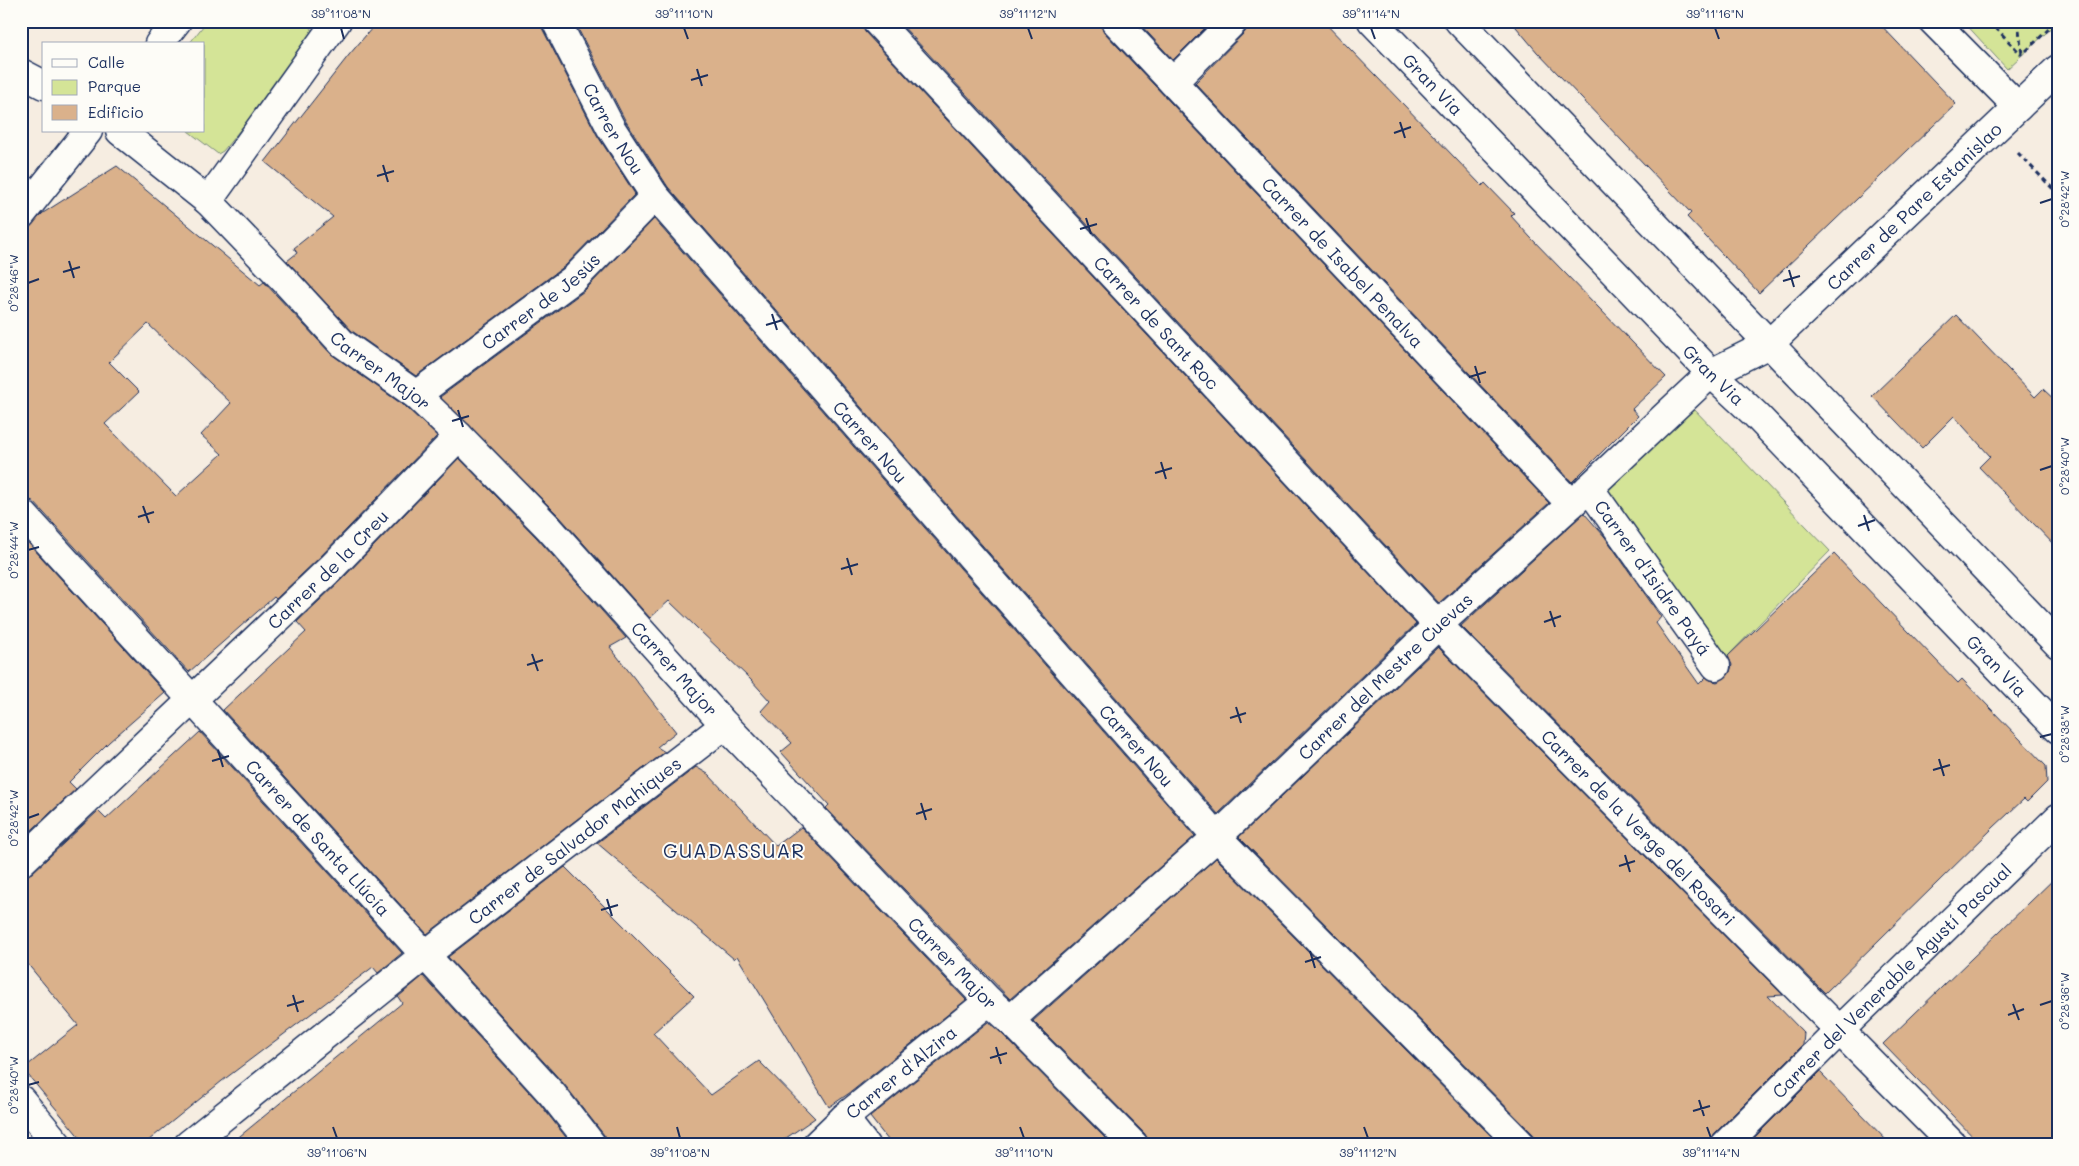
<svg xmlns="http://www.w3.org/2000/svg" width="2079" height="1166" font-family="Mali,sans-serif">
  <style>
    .green { fill: #d4e497; stroke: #788a7a }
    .building { fill: #dab18b; stroke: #1b2f5e; fill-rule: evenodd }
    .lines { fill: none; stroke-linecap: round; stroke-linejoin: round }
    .street-casing { stroke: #1b2f5e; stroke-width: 31 }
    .secondary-casing { stroke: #1b2f5e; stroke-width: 31 }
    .path { stroke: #1b2f5e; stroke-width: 3; stroke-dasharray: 5 4; stroke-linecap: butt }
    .street { stroke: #fdfcf7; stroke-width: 28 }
    .secondary { stroke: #fdfcf7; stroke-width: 28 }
    .ticks { fill: none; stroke: #1b2f5e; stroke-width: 2 }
    .labels { text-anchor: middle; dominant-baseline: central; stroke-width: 4; stroke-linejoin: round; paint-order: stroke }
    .street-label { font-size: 18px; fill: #1b2f5e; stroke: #fdfcf7 }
    .quarter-label { font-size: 20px; letter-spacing: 1px; fill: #1b2f5e; stroke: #fdfcf7 }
    .neatline { fill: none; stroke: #1b2f5e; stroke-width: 2 }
    .ticks-label { font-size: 12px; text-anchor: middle; fill: #1b2f5e }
  </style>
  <rect width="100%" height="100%" fill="#f6ede1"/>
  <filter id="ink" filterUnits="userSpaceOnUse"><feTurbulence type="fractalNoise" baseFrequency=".02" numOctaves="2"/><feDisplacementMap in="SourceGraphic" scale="10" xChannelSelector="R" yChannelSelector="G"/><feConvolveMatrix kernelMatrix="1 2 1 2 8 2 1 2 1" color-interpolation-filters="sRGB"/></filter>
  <g filter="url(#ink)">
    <path class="green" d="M207,21h95l13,11 -1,6 -91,113 -5,3 -30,-23h16v-87h-15z
      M1963,21h95v1l-51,47z
      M1693,408l137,143 -105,108 -123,-169z"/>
    <path class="building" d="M378,21h163l1,7 55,107 38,59 -70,72 -149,110 -64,-45 -65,-70 10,-8 -3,-5 39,-31 -68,-55 84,-107z
      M574,21h287l4,11 551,592 -198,190 -550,-627 -43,-67z
      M898,21h202l4,11 445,471 -110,100z
      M1137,21h75l-39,39z
      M1249,21h74l159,165 3,-3 29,30 -3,3 19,21 136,140 -34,32 6,7 -66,66 -377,-399 50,-51z
      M1511,21h366l79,83 -197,189 -72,-76 4,-4 -154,-161z
      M117,166l143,119 4,-3 67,72 75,53 31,29 -117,121 -44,42 -2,-2 -85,75 -156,-171 -12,-4v-267l6,-1 16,-16zM148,324l83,79 -30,32 21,19 -46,42 -71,-72 34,-32 -30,-30z
      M654,219l541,617 -185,163 -184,-191 3,-3 -48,-53 11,-9 -31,-32 9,-10 -19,-21 -82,-79 -19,17 -91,-102 -119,-119 144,-106z
      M1956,315l79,82 8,-8 15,14v146l-79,-82 11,-11 -36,-40 -32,32 -50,-52z
      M459,458l78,80 89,100 -16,9 66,85 -19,15 8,5 -238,182 -204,-224 83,-78 -9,-10 45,-43z
      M1584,513l21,24 56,80 -5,6 43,61 7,-7 4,3 7,2 8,-4 5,-6 2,-7 -4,-9 106,-102 124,129 4,-4 84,87 1,16 -20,20 -3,-3 -30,28 -169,166 -364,-367z
      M21,535l144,158 -56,49 -40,40 7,7 -55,51z
      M1438,647l345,348 -15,1 36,37 -1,12 -89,89 -4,11h-173l-4,-11 -294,-297z
      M200,732l202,221 -24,20 -5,-6 -151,114 -79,64h-57l-63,-76 55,-44 -57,-69v-79l11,-4 66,-62 8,8z
      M696,767l12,7 68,72 25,-19 165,173 -115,92 -22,15 -92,-151 -3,3 -137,-116z
      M1216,858l284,287h-351l-4,-11 -112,-113z
      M565,867l129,129 -41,37 58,62 48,-34 56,57 -39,27h-169l-3,-10 -40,-51 -116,-127z
      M2058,875v270h-77l-98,-101z
      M423,976l117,128 32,41h-343l173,-142 -4,-6z
      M988,1022l11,9 113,114h-220l-22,-28z
      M1820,1072l71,73h-144z"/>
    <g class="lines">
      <g class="street-casing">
        <g id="street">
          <path id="s1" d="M556,21l55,107 44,68 562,641 305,308"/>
          <path id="s2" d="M876,21l562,604 515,520"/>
          <path id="s3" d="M1115,21l456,483"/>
          <path d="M1933,21l85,86"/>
          <path d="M159,44l18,-23"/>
          <path d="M1173,82l61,-61"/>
          <path d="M208,201l129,-180"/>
          <path d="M21,215l67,-84"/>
          <path id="s4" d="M416,395l159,-117 80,-82"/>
          <path id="s5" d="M1589,488l127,178"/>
          <path id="s6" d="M21,512l531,582 40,51"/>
          <path id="s7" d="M21,862l310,-294 128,-132"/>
          <path id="s8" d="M1010,1020l207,-183 221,-212 151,-137 122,-115 58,-29 289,-275"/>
          <path d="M21,1100l37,45"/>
          <path d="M844,1118l21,27"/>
          <path id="s9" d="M188,1145l237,-190 300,-230"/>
          <path id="s10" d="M816,1145l28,-27 145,-117"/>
          <path id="s11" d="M1725,1145l115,-115 218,-212"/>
        </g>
      </g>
      <g class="secondary-casing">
        <g id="secondary">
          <path id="s12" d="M1372,21l339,352 45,42 302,314"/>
          <path d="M1459,21l599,623"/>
          <path d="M21,73l23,12"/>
          <path id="s13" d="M120,131l88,70 78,81 56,61 74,52 43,41 89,91 177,198 264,276 21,19 124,125"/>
        </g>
      </g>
      <path class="path" d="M1989,21l33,34
        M2018,21l4,34
        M2026,51l31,-30
        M2018,153l40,41"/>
      <use href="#street" class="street"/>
      <use href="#secondary" class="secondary"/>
    </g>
  </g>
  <path class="ticks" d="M341,28l3,11M684,28l4,11M1028,28l4,11M1371,28l4,11M1715,28l4,11M697,69l5,17M691,80l17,-5M1400,122l5,16M1394,133l17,-6M383,165l5,17M377,176l17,-5M2040,203l12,-4M1086,218l5,16M1080,229l17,-5M69,261l5,17M1789,270l5,17M63,272l17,-5M1783,281l17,-5M28,283l11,-4M772,314l5,16M766,325l17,-5M1475,366l5,17M1469,377l17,-5M458,410l5,17M452,421l17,-5M1161,462l5,17M2040,470l12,-4M1155,473l17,-5M143,506l6,17M1864,515l5,16M138,517l16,-5M1858,526l17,-6M28,550l11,-3M847,558l5,17M841,569l17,-5M1550,611l5,16M1544,622l17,-6M532,654l6,17M527,665l16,-5M1236,707l5,16M1230,718l16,-5M2040,737l12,-3M218,750l5,17M1939,759l5,17M212,761l17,-5M1933,770l17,-5M921,803l5,17M916,814l16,-5M28,818l11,-4M1625,855l5,17M1619,866l16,-5M607,899l5,17M601,910l17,-5M1310,951l5,17M1305,962l16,-5M293,995l5,17M2013,1004l6,16M2040,1005l12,-4M287,1006l17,-5M2008,1015l16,-6M996,1047l5,17M990,1058l17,-5M28,1085l11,-3M1699,1100l5,16M1693,1111l17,-5M333,1127l4,11M677,1127l3,11M1020,1127l4,11M1364,1127l4,11M1707,1127l4,11"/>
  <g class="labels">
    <g class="street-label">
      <text stroke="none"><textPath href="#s12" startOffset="88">Gran Via</textPath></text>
      <text stroke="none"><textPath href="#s1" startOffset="122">Carrer Nou</textPath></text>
      <text stroke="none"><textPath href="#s8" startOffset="1219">Carrer de Pare Estanislao</textPath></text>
      <text stroke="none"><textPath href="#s3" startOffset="332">Carrer de Isabel Penalva</textPath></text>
      <text stroke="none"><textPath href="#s4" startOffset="156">Carrer de Jesús</textPath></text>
      <text stroke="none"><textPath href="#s2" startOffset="412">Carrer de Sant Roc</textPath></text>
      <text stroke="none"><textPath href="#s13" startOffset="355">Carrer Major</textPath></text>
      <text stroke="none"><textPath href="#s12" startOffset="492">Gran Via</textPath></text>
      <text stroke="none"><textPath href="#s1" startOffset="528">Carrer Nou</textPath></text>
      <text stroke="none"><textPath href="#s7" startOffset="424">Carrer de la Creu</textPath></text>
      <text stroke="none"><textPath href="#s5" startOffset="110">Carrer d'Isidre Payá</textPath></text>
      <text stroke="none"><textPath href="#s12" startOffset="898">Gran Via</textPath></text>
      <text stroke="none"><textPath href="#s13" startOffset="775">Carrer Major</textPath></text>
      <text stroke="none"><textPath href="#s8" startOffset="509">Carrer del Mestre Cuevas</textPath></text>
      <text stroke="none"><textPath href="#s1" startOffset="932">Carrer Nou</textPath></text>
      <text stroke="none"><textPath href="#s2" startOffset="1110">Carrer de la Verge del Rosari</textPath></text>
      <text stroke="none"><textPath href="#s6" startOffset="441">Carrer de Santa Llúcía</textPath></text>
      <text stroke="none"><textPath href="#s9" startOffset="492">Carrer de Salvador Mahiques</textPath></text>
      <text stroke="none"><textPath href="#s13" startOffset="1180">Carrer Major</textPath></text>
      <text stroke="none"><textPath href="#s11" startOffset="234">Carrer del Venerable Agustí Pascual</textPath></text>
      <text stroke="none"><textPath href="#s10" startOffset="112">Carrer d'Alzira</textPath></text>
    </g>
    <g class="quarter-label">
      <text x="734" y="850">GUADASSUAR</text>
    </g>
  </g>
  <rect width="2079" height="1166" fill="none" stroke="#fdfcf7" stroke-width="55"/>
  <rect x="42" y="42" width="162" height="90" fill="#fdfcf7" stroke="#a3aaba"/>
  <rect x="52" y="59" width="25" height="8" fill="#fdfcf7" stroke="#a3aaba"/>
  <text x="88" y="68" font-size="15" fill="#1b2f5e">Calle</text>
  <rect x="52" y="80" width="25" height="15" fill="#d4e497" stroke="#a3aaba"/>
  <text x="88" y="92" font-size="15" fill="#1b2f5e">Parque</text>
  <rect x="52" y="105" width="25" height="15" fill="#dab18b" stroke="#a3aaba"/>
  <text x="88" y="118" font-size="15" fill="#1b2f5e">Edificio</text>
  <rect x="28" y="28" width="2024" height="1110" class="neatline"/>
  <g class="ticks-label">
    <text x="341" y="18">39°11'08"N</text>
    <text x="684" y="18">39°11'10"N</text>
    <text x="1028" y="18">39°11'12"N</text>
    <text x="1371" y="18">39°11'14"N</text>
    <text x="1715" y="18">39°11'16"N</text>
    <text transform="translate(2065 199) rotate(-90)" y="4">0°28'42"W</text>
    <text transform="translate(14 283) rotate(-90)" y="4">0°28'46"W</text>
    <text transform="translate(2065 466) rotate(-90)" y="4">0°28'40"W</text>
    <text transform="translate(14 550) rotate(-90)" y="4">0°28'44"W</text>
    <text transform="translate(2065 734) rotate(-90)" y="4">0°28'38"W</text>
    <text transform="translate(14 818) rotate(-90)" y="4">0°28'42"W</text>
    <text transform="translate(2065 1001) rotate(-90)" y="4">0°28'36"W</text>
    <text transform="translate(14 1085) rotate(-90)" y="4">0°28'40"W</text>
    <text x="337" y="1157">39°11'06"N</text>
    <text x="680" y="1157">39°11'08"N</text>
    <text x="1024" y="1157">39°11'10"N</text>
    <text x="1368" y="1157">39°11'12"N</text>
    <text x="1711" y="1157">39°11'14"N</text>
  </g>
</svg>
